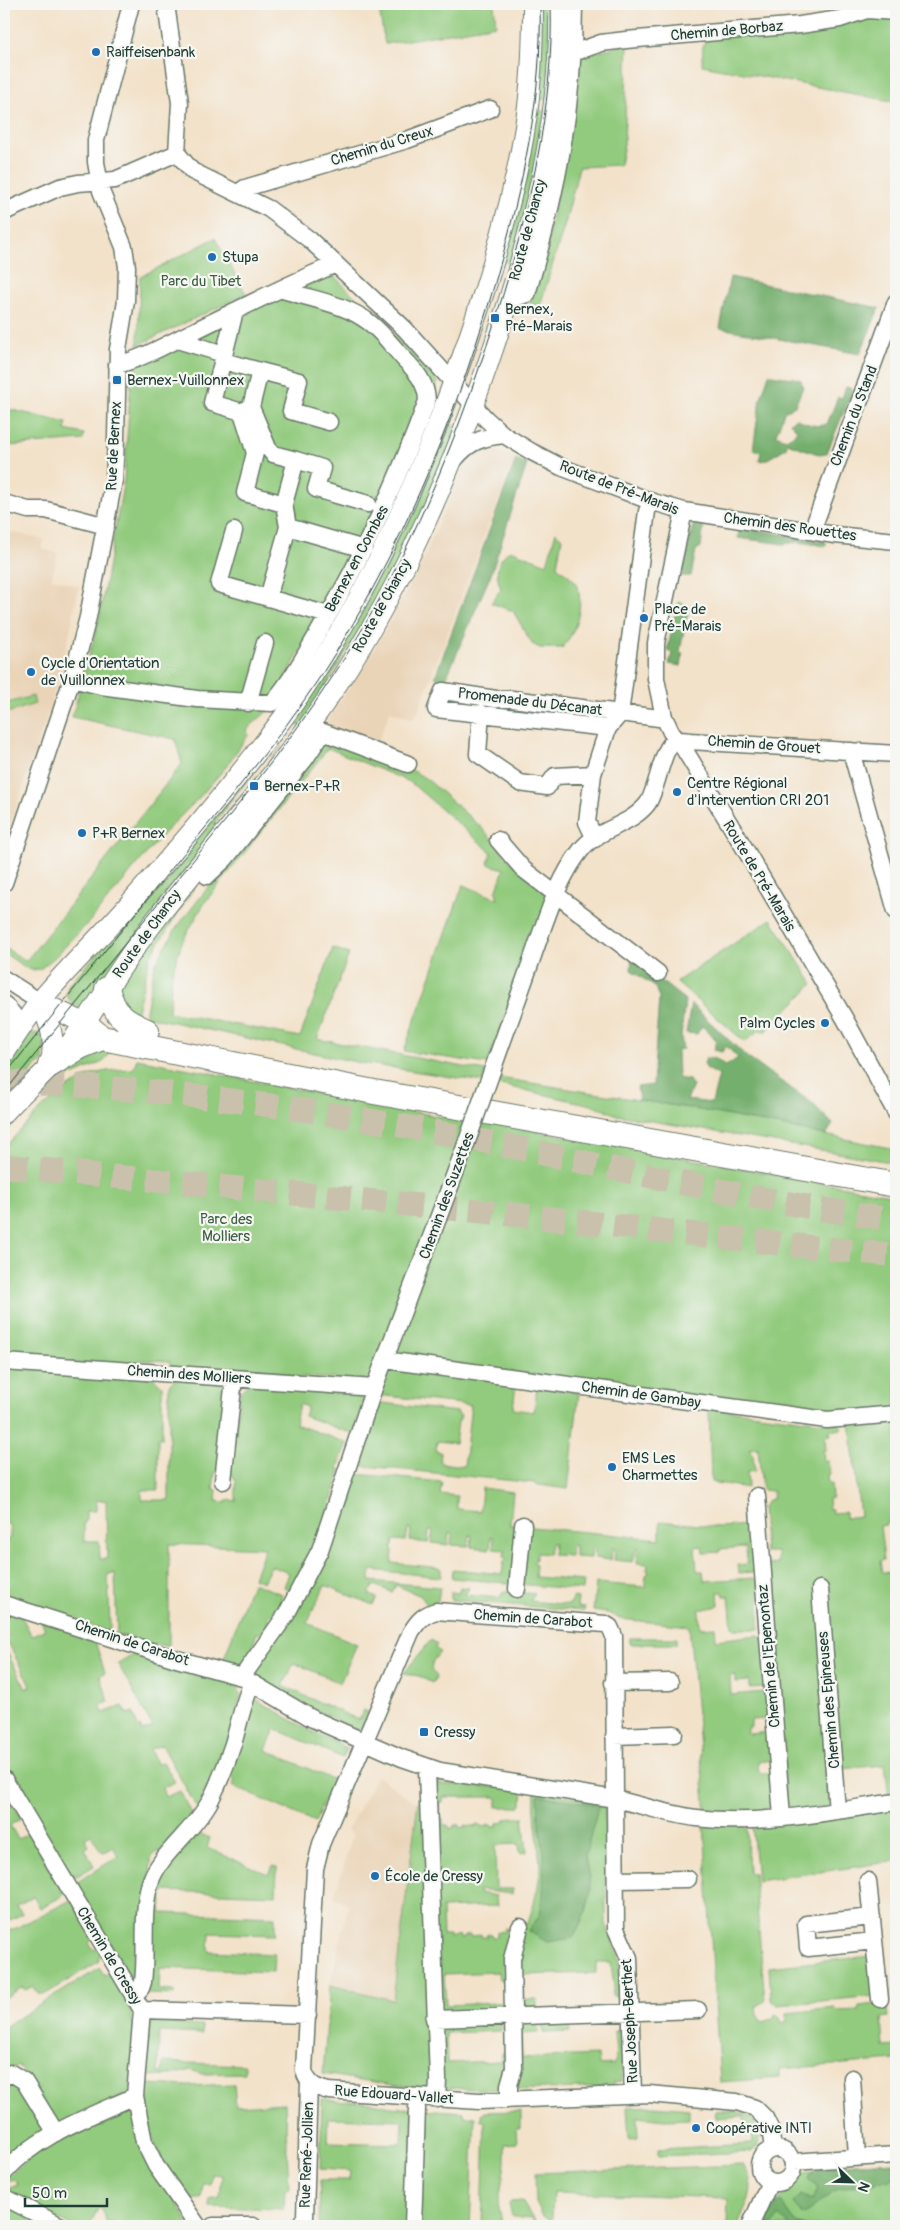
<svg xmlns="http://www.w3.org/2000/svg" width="900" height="2230" font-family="Pangolin,sans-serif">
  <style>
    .built { fill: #ead4b8 }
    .green { fill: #92cb7e; stroke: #588459; fill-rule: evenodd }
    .forest { fill: #75af6d; stroke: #4a7650 }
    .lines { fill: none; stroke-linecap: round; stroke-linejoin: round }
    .highway-tunnel { stroke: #c9c1ac; stroke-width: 24; stroke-dasharray: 24 12; stroke-linecap: butt }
    .minor-casing { stroke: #697768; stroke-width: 19 }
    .major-casing { stroke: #697768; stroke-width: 22 }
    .highway-casing { stroke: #697768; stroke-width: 26 }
    .minor { stroke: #fff; stroke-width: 16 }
    .major { stroke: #fff; stroke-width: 20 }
    .highway { stroke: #fff; stroke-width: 24 }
    .tram { stroke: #1f3d34; stroke-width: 1 }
    .minor-bridge-casing { stroke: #697768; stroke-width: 19; stroke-linecap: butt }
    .minor-bridge { stroke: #fff; stroke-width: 16 }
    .poi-dot { fill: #1f6fb2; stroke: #f6f6f2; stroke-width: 2 }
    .labels { text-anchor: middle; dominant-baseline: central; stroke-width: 4.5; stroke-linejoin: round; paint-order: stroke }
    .street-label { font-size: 15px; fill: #1f3d34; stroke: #f6f6f2 }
    .poi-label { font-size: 15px; fill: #1f3d34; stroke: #f6f6f2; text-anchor: start }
    .park-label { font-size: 15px; fill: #3c6046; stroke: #f6f6f2 }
  </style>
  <rect width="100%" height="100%" fill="#f6f6f2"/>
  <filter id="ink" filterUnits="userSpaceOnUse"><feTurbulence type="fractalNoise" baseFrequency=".02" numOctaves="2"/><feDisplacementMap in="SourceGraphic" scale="10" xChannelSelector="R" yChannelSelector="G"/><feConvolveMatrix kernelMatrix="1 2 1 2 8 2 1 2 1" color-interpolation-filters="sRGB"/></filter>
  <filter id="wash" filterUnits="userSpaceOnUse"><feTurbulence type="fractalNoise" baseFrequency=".0096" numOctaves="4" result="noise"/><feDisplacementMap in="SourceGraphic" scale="20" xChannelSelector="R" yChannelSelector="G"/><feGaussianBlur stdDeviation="1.12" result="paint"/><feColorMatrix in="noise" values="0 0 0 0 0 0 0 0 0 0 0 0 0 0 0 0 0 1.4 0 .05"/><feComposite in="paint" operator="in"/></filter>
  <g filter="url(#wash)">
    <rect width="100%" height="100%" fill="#f3e2ca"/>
    <path class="built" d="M483,449h10l21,9 -95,251 -6,10 -23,-8 -14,36 -47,-19 -2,-6 43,-66 34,-60 18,-34 40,-93 7,-10z
      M4,530l40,10 -2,9 16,4 -6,25 27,8 -10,50 -19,72 -46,134z
      M377,1776l34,24 7,2 -25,198 -63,-15 19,-81 -15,-7 19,-62 -6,-5z"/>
    <path class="green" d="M378,4h116l2,21 -111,19z
      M538,4h16l-4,96 -16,-2z
      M878,17h18v85l-194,-37 1,-20 5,-7 107,-10z
      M628,44l-4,100 -4,21 -41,2 -13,53 -26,86 -11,-3 9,-29h3l3,-8 34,-210z
      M533,110l15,2 -17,91 -42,128 20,-68 -10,-3z
      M215,238l31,56 -108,51 2,-68z
      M332,274l82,81 24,27 -19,48 -150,279c-7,9 -16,13 -23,22l3,3 -24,34 -27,31 -36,36 -72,86 -35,36 -15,12 -8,1 -6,-2 -22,-15v-6l22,14 156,-197 -7,-25 -103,-22 26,-93 26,-144 8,-114 114,-54z
      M4,408l63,15 -2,7 19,4 -1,6 -76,6 -3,9z
      M445,423l14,5 -51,120 -106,178 -17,-3z
      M556,532l6,6 -5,28c5,5 15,10 18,16 11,19 1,51 -13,66h-22l-8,-4 -19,-33 -22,-8 10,-14c-6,-16 -5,-28 9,-39l37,14z
      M33,696l2,8 -31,10v-10z
      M328,735l82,34 18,11 55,49 28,33 35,32 2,11 -61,159 -83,-13 59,-166 35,14 -2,-7 8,-23 -16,-5 3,-12 -81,-70 -82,-34 -123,154 -23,40 -10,31 -3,39 131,25 33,-89 16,6 -32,85 168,32 -2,11 -127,-20 -211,-46 10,-52 22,-37z
      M277,742l-63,81 4,3 64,-80 -196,260 -6,1 -9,-4 -5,-9 2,-9 59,-64z
      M200,878l-50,79 -13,54 -2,3c-12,-5 -17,-20 -14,-33z
      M771,919l42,65 -47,47h-8l-13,11 -69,-60z
      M37,1033l8,6 -2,21 -39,40c0,-11 -3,-27 0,-36 5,-13 18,-31 33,-31z
      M114,1048l-11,14 -35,15 -17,1 25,-24z
      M137,1059l331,63 11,-1 417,75v213l-69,7 -424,-59 -6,-9 -28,33 -197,-12 -3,-8 -30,-1 -5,8 -130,-10v-210c24,-26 50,-56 83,-71 13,-7 31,-7 46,-8z
      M493,1077l202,32 200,40 1,14 -279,-48 -21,-9 -104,-23z
      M46,1084v6l-42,44v-7z
      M388,1364l128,20 -3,25 21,3 3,-25 42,6 -11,96 -29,-4 -4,-2 -180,-18 19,-57 8,-5 75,9 4,4 -3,6 -3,21 -18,-2 -1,10 5,1 -1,11 24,3 7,-61 -94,-10z
      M4,1366l149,11 9,9v52h-4v52h-16v10h27v-115l7,-7 45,3 8,10 -9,79 -5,3 -2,16 4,1 -1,11 10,1v-2l10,1v-20l-6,-10 10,-79 9,-9 118,10 -14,41 -49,-18 3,-9 -8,-3 -4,20 52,19 -9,25 3,2 -15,48 -32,74 -10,-5 5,-14 -18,-7 -8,16 -9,-4 11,-30 -96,-4v101h-17l-35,-11 -2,-61 -7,1 2,53 -2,4 -49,-16 -7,-9c-15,6 -34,1 -45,-11l-1,-51 2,-5 2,-1v-11l-3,-4h-3v-94l4,-1v-9l-4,-2zM106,1500l1,59h-7l-1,-18h-15v-19l2,-1v-10h10v-10z
      M709,1408l130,16 4,5 -14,2 2,4 -6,1 1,14h-3l1,11 4,-1 2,14 -3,1 1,9h3l1,14 -4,1 1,10h3v4l13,-1v6l15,-2 -10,-93 46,-5v83l-3,1 3,7v12l-10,1v3l-6,1 4,34 -4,1 2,11 14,1v225l-7,1 -4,-34 -57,5 2,37 -35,4 -9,-8 -18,-238 10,-1 -1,-12h-12l-3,-45 6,-7 5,-1v-8l-11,-1 -4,-42 -9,1 4,6 2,16 -8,1 1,16 -37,-6z
      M356,1474l86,8 -2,12 17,2v13l23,2 2,-23 31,4 -3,33 150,14v-18l59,6 30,-2 6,4v43l-16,1 -1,-8 9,-1 -1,-17 -26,2v3l-17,1 -1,-7 -7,1 2,24h6l1,10 50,-3 5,4v47h-24l-3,-3 -3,-30h-5l-1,-4h-5l1,14 -20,4 1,18 15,-1 1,13 42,-5 5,4 3,44 -3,4 -14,1v-7l-14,1v-7l-5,1 1,19 32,-3 5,4 1,23 -18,1v7h-3v7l23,-2 2,28 -15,2 1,11 15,-1 2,22 -7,19h-63l-17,-187 -69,-7 -12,-6 -15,-2 3,-28 49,4 1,-12 3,-2 -2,-3 1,-6 -11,-1 1,-15 -3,3 -2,11 -19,-2 1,-11 -3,-1 -1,12 -16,-2v-11h-3l-1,11 -16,-1v-12h-3l-1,11 -18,-1 1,-12h-3l-2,11 -12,-1 -1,6 -3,3 3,2 -1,13 49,4 -1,9 -131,-12 1,-9 49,5 2,-13 2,-2 -2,-3 1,-6 -12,-1 1,-12h-3l-1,12 -19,-2 1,-12h-2l-2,11 -17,-1 1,-12 -3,-1 -1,13 -17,-2 2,-12h-4l-1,12 -18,-2 1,-12h-3l-2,12 -12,-1 -1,6 -2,2 2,2 -1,13 49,5v9l-70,-7 -1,11 70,6 -2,14 -11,4 -6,-9 -25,-11 -4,7 -18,-7 -5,9 8,4 -4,7 -48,-20 -18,38 50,21 -17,39 -46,-20 -11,23 76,34 5,-10 4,2 -6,16 -5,2 -63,-31 -43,-26 98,-194z
      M252,1583l30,11 -1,4 4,3 -7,13 -8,1 -3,9 2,7 -5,-2 -2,5 -5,-1 -6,17 2,4c-11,15 -14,15 -31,10z
      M460,1587l9,1 -4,7 34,3 5,-7 31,3 -5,7 39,4 5,-8 4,1 -1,9 8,1 -1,3 -133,-11v-8l8,1z
      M4,1609l16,5 12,22 13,-7 -4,-8 53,17 11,35 -5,2 9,27 -9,3 3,8 20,-7 4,8 6,-2 5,16 3,-1 1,4 11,-4 -35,-63 17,-10 100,27 6,14 -16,60 -26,57 -37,-67 -12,4 6,15 7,-2 12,20 -13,6 3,9 15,-6 13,27 -29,34h-8l-5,5v7l-16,121 -61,-101 45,-28 -6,-9 -9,5 -4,-2 -9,-15 -6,3 4,8 -4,3 9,17 -17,10h-8l-48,-80 4,-3 -2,-4 -7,-2 -12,-20v-121l22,43 4,-3 -24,-48 3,-2 -5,-11v-7l3,-1z
      M630,1638h46v6h-47z
      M431,1640l6,4 -2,4 5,4 -7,9 -2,9 6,6 -5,7 -13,-7 -16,-2z
      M254,1698l49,29 44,21 -4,10 -68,-29 -9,21 68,30 -19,42 -83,-36 3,-6 -5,-3 17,-50 -4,-3z
      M426,1771l13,4 1,9 83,4 -1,16 -3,3h-22v-10h-54v5h-4v17h4v6h5l1,3h5v-3h5v3l6,-1v-2l11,2v-2l10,2 1,-2h4l1,2h5v-4l8,-1v-3l18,-2 4,35 -7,1 -1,-9 -24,1 1,44h17l-1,5 -33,-4v3l17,3 1,10 -55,2 1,27h6v3l10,-3 1,3 5,-1v-2h5l1,2 10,-3v3h6v-3h4l1,3h5v-5l8,-1 -1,-3 13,-2 -8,55h-9l-1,-9 -55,2 2,31 55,-2v28l-55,2 1,30 55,-2v-8l9,-1 -10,38 -102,-4 -76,-12 7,-89 63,15 25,-198z
      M535,1790l70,13 1,121 13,35 1,38 -8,-1 2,-11 -3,-22h-15v10l-76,2v24h17v11h-16l-6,-48 9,-38h4c5,-19 12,-38 12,-57 -1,-26 -7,-51 -5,-77z
      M13,1805l7,11 -1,4 -9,5 8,14 11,-6 35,60 -3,4 -21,11 -7,-12 -16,10 5,8 -18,9v-117z
      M896,1806v55l-139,20 -5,-57z
      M743,1824l4,6 2,43h5l11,128 -9,5 1,9 5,7 11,-3 3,-5 3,2 3,7 5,-2v-8l48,-5 2,3 21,-1 1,-4 27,-3 2,14 -6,1 2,29 12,-1v14l-116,9v9l-60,4 -16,-257z
      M195,1832l15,6 -3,10 61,26 4,-8 5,1 -1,28 -113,-4 -2,22 114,4v18l-65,-2 -1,18 65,3 -1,18 -113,-4 -1,22 15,1v4l-26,-1 2,-92 4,-18z
      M71,1900l23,38 -5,5 4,7 6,-2 2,3 -3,11 -54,33 -5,-1 -6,-8 -8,4 -2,-3 -19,11v-64z
      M871,1956l4,40 -97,9 -7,-5 -2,-33z
      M100,1968l3,6 13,2 20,32 -5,6v8l5,4 -6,68 -71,34 -40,-63 -10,5 -3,-4 -2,1v-40z
      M542,2018h28v14l-27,1z
      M538,2020v13l-17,1 1,24 76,-3 1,10 15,-1 2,-11 -2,-22h7l1,50 -8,1v5l-101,3 4,-69z
      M150,2021h24v3l28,2v8l-43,-2 -1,41h4l1,-11 82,3v8l-43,1 -11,-4 -20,5 -27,1z
      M12,2080l7,1 30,49 -45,37v-83z
      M147,2084l41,2 46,-2 2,22 49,-3 4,86 -4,1 -1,19 -75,-2 1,-8 10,-2 2,-22 -10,-1 -1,10h-8l-2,15h-14c-29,-44 -41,-60 -40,-115z
      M322,2099l51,4 17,4 24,2 -8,117h-84l-3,-2 1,-44h29l1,-9 -30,-2zM328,2118l74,2 -1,24 -74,-2z
      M130,2104l59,122h-76l1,-3 -8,-1 -2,-9 -5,-6 -10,19h-18l-65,-34 1,-4 11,-4 -4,-5 -5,2 -2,-4 27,-23 62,-35 4,7 17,-7 -3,-8z
      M654,2106l35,3v10l-24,1 -28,-3 1,21 -9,1 -2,-32z
      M420,2109l44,3v4l11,1 -5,109h-47l-1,-4 -6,-1z
      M521,2111v17h-5l1,15 -12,1v19l-7,45 3,14 9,4h-28l3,-105h-4v-7l3,-2z
      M715,2111h21l15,6c7,10 14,28 0,35l-93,4v-7l94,-5 -1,-18h-6l-1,-10 -28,2z
      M896,2162v64h-134l14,-23 27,-30 9,-1 13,-6z
      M743,2165c16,23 4,37 -5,61l-11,-1 1,-27 -175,-6 -1,27 -9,-3 -7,-13 -1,-30z
      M522,2201l15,25h-5v-7l-12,-1 -8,-3 -3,-11 2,-2z
      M8,2205l41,21h-45v-19z"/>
    <path class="forest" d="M730,277l149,31 -19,46 -140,-26z
      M769,374c11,4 21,2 32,6l2,7 -8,19 -11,6 -8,23 10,4 9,-5 2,-5 -7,-6 6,-5c9,6 21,10 31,6l11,-27 4,1 4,-11 7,2 -26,64 -6,2 -34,-12 -1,5 -20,12 -7,1 2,-9 -8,-2 7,-49z
      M516,459l11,5 -36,110 -46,107 -10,-4z
      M696,523l8,1 -3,23 -5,3 -5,26h-9l11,-50z
      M739,527l87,15v4l-28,-4 -15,2 -45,-6z
      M678,602l11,4 -9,45 3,4 -2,11 -12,-2 3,-11 -5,-2z
      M632,958l53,42 -4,37 2,12 -6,1 1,28 11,2 4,6 -6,14 25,3 7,-28 -12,-6 -3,-5 2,-6h8l12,8 12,-8 -12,-12 -4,6 -8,-2 3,-9 -15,-15 -5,8 -11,-1 5,-29 57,54 64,45 21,21 -7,11 -131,-26 -56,-9 -2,-13 16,-2 6,-87 -4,-11 -24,-17z
      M538,1795l61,10 -14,51 6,34 -5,22 -13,26 -26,4 -19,-11 12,-16 3,-20 1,-40 -5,-33z
      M896,2162v16l-60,12 -33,25 -10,-12 7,-8 12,5 7,-13 -10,-8 3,-7 13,-6z
      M781,2202l15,21 9,3h-14l-13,-10 -6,10h-9l11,-19z"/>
  </g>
  <g filter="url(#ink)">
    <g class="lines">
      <path class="highway-tunnel" d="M4,1082c145,5 290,24 433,50 153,29 304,68 459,88
        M4,1166l515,49 310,34 67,6"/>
      <g class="minor-casing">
        <path id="minor" d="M166,4l14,99 -3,50
          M559,51h20l22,-8 25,-3 174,-15 40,-6 27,-9 29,2
          M177,153l15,18 77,38 41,31 95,89 81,90 18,16 28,17 29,15 34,13 55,21 34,10 151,24 61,6
          M238,193l7,-5 162,-48 83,-31
          M4,212l56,-25 18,-4 37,-3 62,-27
          M518,297l9,-3c30,-100 47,-185 47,-290
          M235,311l-23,92 30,9 13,41 -10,40 39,11
          M177,340l47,14
          M223,361l37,10 -9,36
          M117,365c27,-7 52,-22 77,-34 47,-23 94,-47 142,-67
          M260,371l39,10 -8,30 38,11
          M243,411l8,-4 17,41 5,6 23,6
          M455,459c14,-17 27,-22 49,-24
          M4,503l24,7h18l60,16
          M647,511l-27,203 -12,14 -172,-19 7,-18 53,8h16l147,19 5,-1
          M684,511l-28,132v36l8,38 7,15 13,17 61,100 100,170 51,94
          M288,527l-4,-23 12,-44 26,8 -6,21 52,15
          M234,531l-15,53 109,31
          M812,531l84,-229
          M268,598l20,-71 76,22
          M72,679l29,7 96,13 75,4c19,-22 32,-46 46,-70 44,-74 79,-151 109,-232 0,-17 -11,-30 -23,-42 -11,-12 -21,-26 -34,-36 -25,-20 -61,-24 -90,-34
          M248,703l17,-60
          M481,713l-3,41 42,29 27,4 8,-11 38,-2
          M851,751l45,160
          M595,839l-8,-17 6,-48 15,-46
          M498,840l25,29 135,104
          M207,876l18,-17 80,-100 18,-27 85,32
          M4,883l68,-204 16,-62 26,-137 2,-42 2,-89 8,-48 1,-34 -3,-20 -23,-56 -5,-29v-22l35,-136
          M4,979l36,23
          M4,1004l9,10 -9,13
          M492,1071c14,-40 29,-80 43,-121 12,-33 23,-71 46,-100 17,-22 50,-24 67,-47 9,-14 14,-52 24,-60 5,-3 12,-3 18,-2l206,13
          M385,1360l442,60 69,-6
          M4,1362l370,26
          M223,1481l11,-103
          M757,1496l25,321
          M517,1589l6,-64
          M820,1589l17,222
          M4,1604l169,54 69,19 71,42 89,39 38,13 175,28 1,130 13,29 4,136
          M242,1677l44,-62 34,-65 54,-162 91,-241
          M613,1683l57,-1
          M614,1736l60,-2
          M427,1770l11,310 -1,19
          M4,1779l138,231 -7,86 9,46 12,24 42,60
          M616,1880l72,-1
          M868,1881l12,118
          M872,1917l-66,7 2,24 66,-7
          M133,1996l8,-8 2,-6c4,-31 -2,-69 7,-99 9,-29 45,-53 60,-82 9,-18 17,-38 23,-57 6,-20 10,-42 19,-61
          M142,2010l166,5
          M434,2019l264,-9
          M4,2077l7,-4 13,8 32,52
          M852,2078l5,79
          M509,2100v-15l5,-17 -2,-109 8,-32
          M759 2166a17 17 0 1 1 34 0a17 17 0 1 1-34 0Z
          M773,2149l-3,-21 -5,-10 -10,-10 -18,-6 -88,-8 -170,7 -150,-10c-13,-3 -22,-7 -25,-21l11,-201 6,-25 90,-212c7,-11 12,-17 25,-21l169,13 5,3 4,9 1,163c27,6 55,16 82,19 66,8 135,-7 199,-16
          M793,2162l103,-7
          M4,2173c32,-38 87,-57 131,-77
          M4,2197l57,29
          M213,2226h40
          M299,2226l6,-9 4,-135
          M413,2226l4,-118
          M750,2226l20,-44"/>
      </g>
      <g class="major-casing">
        <path id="major" d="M40,1002c10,22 17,38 10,63
          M40,1002l44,21
          M4,1054c12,-19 24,-38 38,-55 28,-34 61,-64 90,-98 48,-54 95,-110 139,-167 87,-113 144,-242 191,-376 28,-81 55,-166 66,-252 4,-33 5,-68 5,-102
          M4,1113c21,-24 47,-44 66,-69 30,-41 55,-86 87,-126 60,-77 125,-150 179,-232 69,-105 118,-221 158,-340 37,-110 68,-225 65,-342"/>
      </g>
      <g class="highway-casing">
        <path id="highway" d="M107,989c8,26 15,31 40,42
          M84,1023l18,15 272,54 522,93
          M50,1065l30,-18 22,-9"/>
      </g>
      <use href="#minor" class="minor"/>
      <use href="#major" class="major"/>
      <use href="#highway" class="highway"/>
      <path class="tram" d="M4,1076c60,-75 121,-150 182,-225 55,-66 110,-133 155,-207 69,-114 119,-240 156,-368 25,-89 46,-179 43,-272
        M4,1093c59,-73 118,-146 178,-219 62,-76 124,-151 175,-236 62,-102 105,-214 141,-327 31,-100 56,-202 53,-307"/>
      <g class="minor-bridge-casing">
        <path id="minor-bridge" d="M465,1147l27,-76"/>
      </g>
      <use href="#minor-bridge" class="minor-bridge"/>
    </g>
  </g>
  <g class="poi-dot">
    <circle cx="96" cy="52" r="5"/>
    <circle cx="212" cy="257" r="5"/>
    <rect x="490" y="313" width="10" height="10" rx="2.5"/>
    <rect x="112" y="375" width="10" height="10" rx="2.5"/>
    <circle cx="644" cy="618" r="5"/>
    <circle cx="31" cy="672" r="5"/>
    <rect x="249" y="781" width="10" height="10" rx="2.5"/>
    <circle cx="677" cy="792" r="5"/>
    <circle cx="82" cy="833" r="5"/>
    <circle cx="825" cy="1023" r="5"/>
    <circle cx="612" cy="1467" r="5"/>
    <rect x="419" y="1727" width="10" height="10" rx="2.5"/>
    <circle cx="375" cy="1876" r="5"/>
    <circle cx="696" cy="2128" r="5"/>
  </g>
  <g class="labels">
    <g class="street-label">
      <text transform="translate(727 31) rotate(-5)">Chemin de Borbaz</text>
      <text transform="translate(382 146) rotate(-17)">Chemin du Creux</text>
      <text transform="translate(528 230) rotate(-75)">Route de Chancy</text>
      <text transform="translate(854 416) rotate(-69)">Chemin du Stand</text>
      <text transform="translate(114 446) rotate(-87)">Rue de Bernex</text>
      <text transform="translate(619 488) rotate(21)">Route de Pré-Marais</text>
      <text transform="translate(790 527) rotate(8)">Chemin des Rouettes</text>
      <text transform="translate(357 559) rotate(-62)">Bernex en Combes</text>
      <text transform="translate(382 606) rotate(-61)">Route de Chancy</text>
      <text transform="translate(530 702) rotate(7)">Promenade du Décanat</text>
      <text transform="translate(764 745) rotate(4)">Chemin de Grouet</text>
      <text transform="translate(759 876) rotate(59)">Route de Pré-Marais</text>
      <text transform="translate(147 934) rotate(-54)">Route de Chancy</text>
      <text transform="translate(447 1196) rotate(-70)">Chemin des Suzettes</text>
      <text transform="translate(189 1375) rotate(4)">Chemin des Molliers</text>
      <text transform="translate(641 1395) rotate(8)">Chemin de Gambay</text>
      <text transform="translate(533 1619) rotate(4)">Chemin de Carabot</text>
      <text transform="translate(132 1643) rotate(18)">Chemin de Carabot</text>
      <text transform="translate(769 1656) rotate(-95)">Chemin de l'Epenontaz</text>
      <text transform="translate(829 1700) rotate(-95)">Chemin des Epineuses</text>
      <text transform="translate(109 1956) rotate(59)">Chemin de Cressy</text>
      <text transform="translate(630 2021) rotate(-93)">Rue Joseph-Berthet</text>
      <text transform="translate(394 2095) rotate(4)">Rue Edouard-Vallet</text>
      <text transform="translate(307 2155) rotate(-88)">Rue René-Jollien</text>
    </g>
    <g class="poi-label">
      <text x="106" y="52">Raiffeisenbank</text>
      <text x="222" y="257">Stupa</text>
      <text x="505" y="309">Bernex,<tspan x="505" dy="17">Pré-Marais</tspan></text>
      <text x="127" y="380">Bernex-Vuillonnex</text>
      <text x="654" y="609">Place de<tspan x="654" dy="17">Pré-Marais</tspan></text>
      <text x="41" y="663">Cycle d'Orientation<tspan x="41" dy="17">de Vuillonnex</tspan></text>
      <text x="687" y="783">Centre Régional<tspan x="687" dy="17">d'Intervention CRI 201</tspan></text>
      <text x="264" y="786">Bernex-P+R</text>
      <text x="92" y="833">P+R Bernex</text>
      <text x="815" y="1023" text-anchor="end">Palm Cycles</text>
      <text x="622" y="1458">EMS Les<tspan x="622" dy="17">Charmettes</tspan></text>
      <text x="434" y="1732">Cressy</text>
      <text x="385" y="1876">École de Cressy</text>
      <text x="706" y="2128">Coopérative INTI</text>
    </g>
    <g class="park-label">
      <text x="201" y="281">Parc du Tibet</text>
      <text x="226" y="1219">Parc des<tspan x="226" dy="17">Molliers</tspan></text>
    </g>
  </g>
  <rect width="900" height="2230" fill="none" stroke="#f6f6f2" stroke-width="20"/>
  <g transform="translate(852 2182) rotate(113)" stroke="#f6f6f2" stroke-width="4" paint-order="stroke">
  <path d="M0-4L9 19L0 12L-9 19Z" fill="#1f3d34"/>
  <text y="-8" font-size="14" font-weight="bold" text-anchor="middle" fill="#1f3d34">N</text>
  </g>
  <path d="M25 2198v8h82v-8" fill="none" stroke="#1f3d34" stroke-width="2.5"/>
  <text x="32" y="2198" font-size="15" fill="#1f3d34" stroke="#f6f6f2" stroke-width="4" paint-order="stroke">50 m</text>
</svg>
